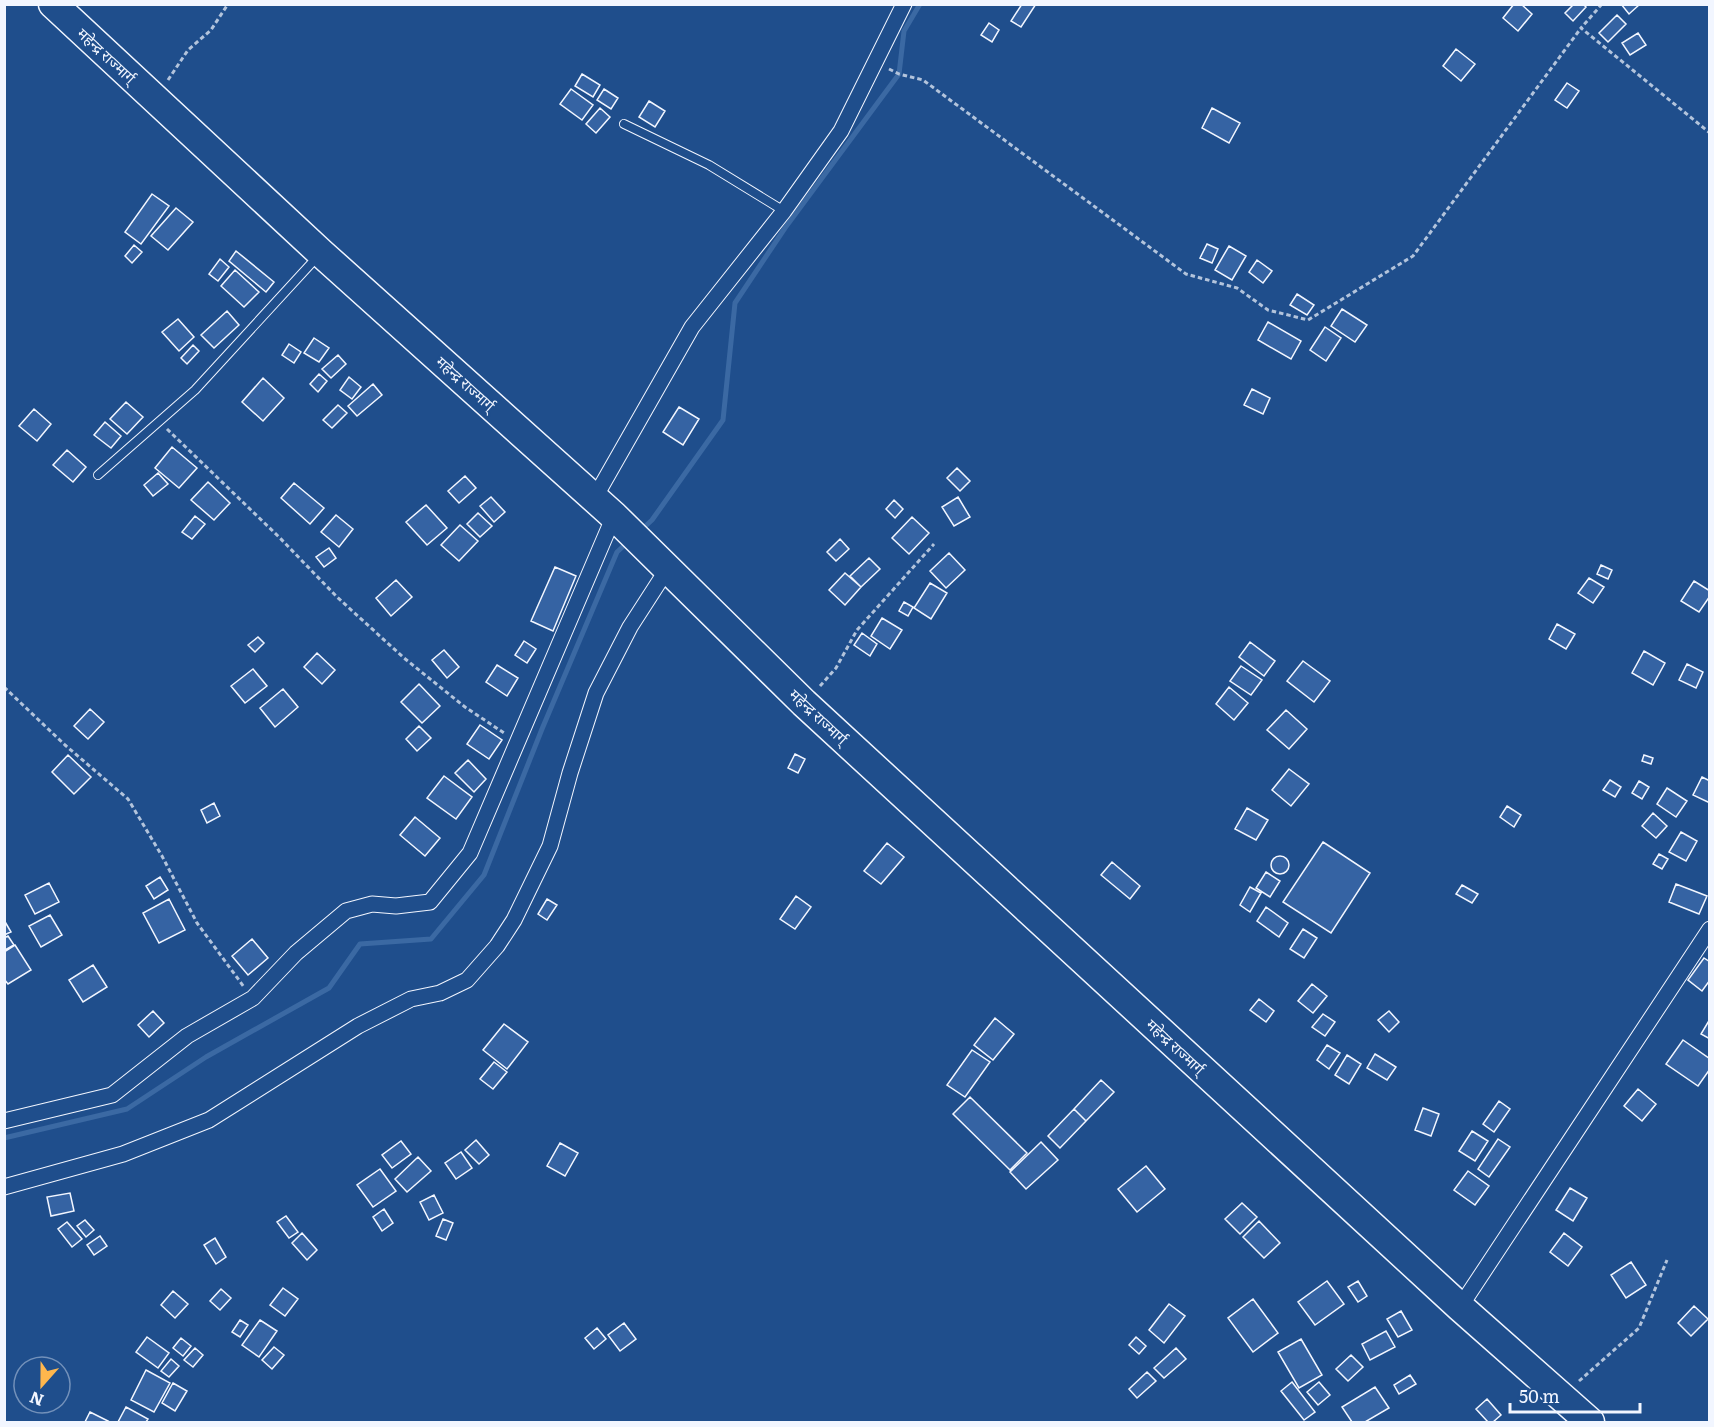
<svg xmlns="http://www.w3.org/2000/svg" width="1714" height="1427" font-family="Literata,'Noto Sans Devanagari',serif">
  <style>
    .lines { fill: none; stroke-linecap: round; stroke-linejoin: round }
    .stream { stroke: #3b69a3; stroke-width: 5 }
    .building { fill: #3563a3; stroke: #f2f6ff; stroke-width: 1.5 }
    .lane-casing { stroke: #f2f6ff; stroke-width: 10 }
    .street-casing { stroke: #f2f6ff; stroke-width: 17 }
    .highway-casing { stroke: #f2f6ff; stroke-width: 31 }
    .path { stroke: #b3c4dc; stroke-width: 3; stroke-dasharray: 4.5 3; stroke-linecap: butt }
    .lane { stroke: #1f4e8c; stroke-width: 8 }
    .street { stroke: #1f4e8c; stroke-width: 15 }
    .highway { stroke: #1f4e8c; stroke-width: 28 }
    .labels { text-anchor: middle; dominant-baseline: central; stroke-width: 4.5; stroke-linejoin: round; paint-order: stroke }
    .street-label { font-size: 15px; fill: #f2f6ff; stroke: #1f4e8c }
  </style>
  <rect width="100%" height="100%" fill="#1f4e8c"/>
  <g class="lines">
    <path class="stream" d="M640,531l12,-11 71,-100 12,-117 50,-75 114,-154 5,-43 16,-27
      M4,1138l123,-29 79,-52 123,-69 31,-44 71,-5 53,-64 58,-146 75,-177 12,-11"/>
  </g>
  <path class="building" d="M1022,4h14l-15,23 -10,-6z
    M1514,4h7l11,10 -14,17 -15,-13z
    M1574,4h9l3,3 -13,14 -8,-8z
    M1621,4h18v1l-10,9z
    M1617,15l9,9 -18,18 -9,-9z
    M989,23l10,7 -7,12 -11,-7z
    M1638,33l8,12 -16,10 -8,-12z
    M1456,49l19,15 -14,17 -18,-15z
    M582,74l18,11 -7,12 -18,-11z
    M1567,83l12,8 -12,17 -12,-8z
    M571,89l22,16 -11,15 -22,-16z
    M604,89l14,9 -7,11 -14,-9z
    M649,101l16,10 -10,16 -16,-10z
    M600,108l10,9 -14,16 -10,-9z
    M1212,108l28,15 -11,20 -27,-15z
    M152,194l17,12 -28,38 -16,-12z
    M176,208l17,14 -25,28 -17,-14z
    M1207,244l11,5 -6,14 -12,-5z
    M134,245l8,7 -10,11 -7,-7z
    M1229,246l17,10 -14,24 -17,-10z
    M236,251l38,31 -8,10 -37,-31z
    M220,259l9,8 -11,14 -9,-7z
    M1257,260l15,11 -9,12 -14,-11z
    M235,270l24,22 -15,15 -23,-21z
    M1297,294l17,11 -7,10 -17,-10z
    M1342,309l25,16 -12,17 -24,-16z
    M227,311l12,14 -25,23 -13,-13z
    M178,319l16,18 -15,14 -17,-19z
    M1268,322l33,19 -10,18 -33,-19z
    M1325,327l16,11 -15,23 -16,-11z
    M314,338l15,10 -10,14 -15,-9z
    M289,344l12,8 -7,11 -12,-8z
    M193,345l6,6 -12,13 -6,-6z
    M338,355l8,9 -15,14 -9,-9z
    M319,374l8,7 -9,11 -8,-8z
    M349,377l12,10 -9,12 -12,-9z
    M263,378l21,20 -21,23 -21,-19z
    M373,384l9,11 -25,21 -9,-10z
    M1252,389l18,9 -7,16 -19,-9z
    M126,402l17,15 -16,17 -17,-15z
    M338,405l9,8 -15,15 -9,-8z
    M679,407l20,12 -16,26 -20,-13z
    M34,409l17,15 -14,17 -18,-15z
    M105,422l16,14 -10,12 -17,-13z
    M172,447l25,21 -18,20 -24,-20z
    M67,450l19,17 -13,15 -20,-17z
    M957,468l13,13 -10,10 -13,-13z
    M158,473l10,11 -15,12 -9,-11z
    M465,476l11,12 -17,15 -11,-12z
    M208,482l22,21 -16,17 -23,-20z
    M294,483l30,25 -14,16 -29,-26z
    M491,497l14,15 -11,10 -14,-16z
    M958,497l12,20 -16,9 -12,-19z
    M894,500l9,9 -8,9 -9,-9z
    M426,505l21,23 -20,17 -21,-23z
    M478,513l14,13 -12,11 -13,-13z
    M336,515l17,14 -14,18 -18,-15z
    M195,516l10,8 -13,15 -10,-7z
    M912,517l17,16 -20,21 -17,-16z
    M460,525l18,16 -19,20 -18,-16z
    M840,539l9,10 -13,12 -9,-9z
    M329,548l7,10 -12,9 -8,-10z
    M949,553l16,17 -19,18 -16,-17z
    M869,558l11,11 -19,18 -11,-11z
    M1601,565l11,5 -4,9 -11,-5z
    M555,567l21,9 -23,55 -22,-10z
    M845,573l16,14 -16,18 -16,-15z
    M1589,578l15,9 -11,16 -15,-10z
    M396,580l16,17 -21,19 -15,-18z
    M1694,581l16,10v5l-11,16 -18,-11z
    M930,583l17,10 -16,26 -17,-11z
    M904,602l9,5 -5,9 -9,-5z
    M882,618l20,12 -12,19 -19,-13z
    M1557,624l18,10 -9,15 -17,-10z
    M862,633l15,11 -7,12 -16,-11z
    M258,637l6,6 -9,9 -7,-7z
    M524,641l12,8 -9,14 -12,-8z
    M1250,642l25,19 -11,15 -25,-19z
    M444,650l15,17 -12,11 -15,-18z
    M1644,651l21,12 -12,22 -21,-12z
    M317,653l18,17 -13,14 -18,-17z
    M1303,661l27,20 -16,21 -27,-21z
    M1687,664l16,8 -7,16 -17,-8z
    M497,665l21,13 -11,18 -21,-14z
    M1241,666l21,14 -11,15 -21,-14z
    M253,669l14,17 -22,17 -14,-17z
    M419,684l21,22 -18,17 -21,-21z
    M1229,687l19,16 -14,17 -18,-16z
    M283,689l15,18 -23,20 -15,-19z
    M90,709l14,13 -16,17 -14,-13z
    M1286,710l21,19 -18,20 -22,-19z
    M480,725l22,15 -13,19 -22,-15z
    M419,726l12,12 -14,13 -11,-12z
    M795,754l10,5 -7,14 -10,-5z
    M68,755l23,22 -17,17 -22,-22z
    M1644,755l9,3 -2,6 -9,-3z
    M468,760l18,19 -12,13 -19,-19z
    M1289,769l20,15 -18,22 -19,-16z
    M444,776l28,21 -16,22 -29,-21z
    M1702,777l8,4v22l-17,-8z
    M1610,780l11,7 -6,10 -12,-7z
    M1639,781l10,6 -7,12 -10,-6z
    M1667,788l20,13 -11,16 -19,-13z
    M214,803l6,13 -13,7 -6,-13z
    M1507,806l14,9 -7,12 -14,-10z
    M1247,808l21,12 -12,20 -21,-11z
    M1653,813l14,13 -11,12 -14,-12z
    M415,817l25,21 -15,18 -25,-21z
    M1681,832l16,9 -11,20 -17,-9z
    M1323,842l47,31 -39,60 -48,-31z
    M887,843l17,14 -23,27 -17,-13z
    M1659,854l9,5 -6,10 -9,-5z
    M1271 865a9 9 0 1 1 18 0a9 9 0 1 1-18 0Z
    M1112,862l28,24 -10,13 -29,-24z
    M1266,872l14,9 -10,16 -14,-9z
    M160,877l8,13 -14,9 -8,-13z
    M49,883l10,19 -24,12 -10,-19z
    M1676,884l31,12 -8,18 -30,-12z
    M1462,885l16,9 -6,9 -16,-9z
    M1250,887l11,6 -11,19 -10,-7z
    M796,896l15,11 -16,22 -15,-10z
    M169,899l16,31 -26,13 -16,-30z
    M547,899l10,6 -10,15 -9,-6z
    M1266,907l22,16 -9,14 -22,-16z
    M50,915l12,20 -21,12 -12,-21z
    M4,920l7,12 -7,3z
    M1303,929l14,9 -13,20 -14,-9z
    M8,936l6,9 -9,5 -1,-12z
    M252,939l16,19 -20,17 -16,-19z
    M15,945l16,25 -23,14 -4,-5v-27z
    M1704,958l6,4v18l-8,11 -14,-11z
    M93,965l14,22 -24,15 -14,-22z
    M1312,984l15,12 -14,17 -15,-12z
    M1259,999l15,12 -8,11 -16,-12z
    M153,1011l11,12 -15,14 -11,-12z
    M1389,1011l10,11 -10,10 -11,-12z
    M1323,1014l12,8 -10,14 -13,-9z
    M995,1018l19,16 -21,26 -19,-15z
    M1710,1019v20l-9,-5z
    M504,1024l24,18 -21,27 -24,-19z
    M1683,1040l27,19v10l-12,17 -32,-22z
    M1327,1045l13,8 -11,16 -12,-9z
    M972,1050l18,12 -25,35 -18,-12z
    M1375,1054l21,13 -9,13 -20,-12z
    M1347,1055l14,9 -12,20 -14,-9z
    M494,1062l13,10 -14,17 -13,-10z
    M1101,1080l13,12 -28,29 -12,-12z
    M1638,1089l18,15 -14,17 -18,-15z
    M970,1097l57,56 -17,17 -57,-56z
    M1499,1101l11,8 -16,23 -11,-8z
    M1423,1108l16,6 -8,22 -16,-6z
    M1074,1109l12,12 -26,27 -12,-12z
    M1472,1131l16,10 -13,20 -16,-10z
    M1498,1139l12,8 -21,30 -11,-8z
    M476,1140l13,15 -10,9 -14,-14z
    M401,1141l10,13 -19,14 -10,-13z
    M1041,1142l17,18 -32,29 -16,-17z
    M560,1143l18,10 -13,23 -18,-10z
    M461,1152l11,16 -16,11 -11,-16z
    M418,1157l13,14 -24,21 -12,-13z
    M1146,1166l19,23 -28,23 -19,-23z
    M380,1169l16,22 -23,16 -16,-22z
    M1468,1171l21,15 -14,19 -21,-15z
    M1570,1188l17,10 -14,23 -17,-11z
    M70,1193l4,18 -23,5 -4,-19z
    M434,1195l9,18 -14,7 -9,-18z
    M1242,1203l15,14 -17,17 -15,-15z
    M384,1209l9,14 -11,8 -9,-14z
    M286,1216l12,16 -9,6 -12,-16z
    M443,1219l10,4 -7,17 -10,-4z
    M85,1220l9,10 -8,7 -9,-11z
    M1259,1221l21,22 -16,15 -21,-21z
    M67,1222l15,17 -10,8 -14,-18z
    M302,1233l15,17 -10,10 -15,-17z
    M1564,1233l18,14 -14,19 -18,-14z
    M100,1236l7,10 -13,9 -7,-10z
    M215,1238l11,19 -10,7 -12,-19z
    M1631,1262l15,23 -20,13 -15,-23z
    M1327,1281l17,23 -29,21 -17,-23z
    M1358,1281l9,15 -9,6 -10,-15z
    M283,1288l15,11 -13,17 -15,-11z
    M221,1289l10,9 -11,12 -10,-9z
    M173,1291l15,13 -13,14 -14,-13z
    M1253,1299l25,34 -25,19 -25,-34z
    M1169,1304l16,12 -21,27 -15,-13z
    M1694,1306l14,13 -17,17 -13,-13z
    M1401,1311l11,19 -14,7 -11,-18z
    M240,1320l8,5 -8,12 -8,-5z
    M260,1320l17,11 -18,26 -17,-12z
    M624,1323l12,16 -16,12 -12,-16z
    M597,1328l9,11 -12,10 -9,-11z
    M1386,1331l9,16 -25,13 -8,-16z
    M147,1337l22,16 -11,15 -22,-16z
    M1136,1337l10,9 -7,8 -10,-9z
    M181,1338l10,8 -8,10 -10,-8z
    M1301,1339l21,36 -23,13 -21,-36z
    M274,1347l10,8 -12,14 -10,-9z
    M195,1348l8,7 -10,12 -9,-7z
    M1176,1348l10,11 -22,19 -10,-10z
    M1351,1355l12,12 -15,14 -12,-12z
    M171,1359l8,7 -10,11 -8,-6z
    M146,1370l24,13 -16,29 -23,-12z
    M1147,1372l9,9 -19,17 -8,-9z
    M1410,1375l6,9 -17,10 -5,-9z
    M1292,1382l23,30 -11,8 -23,-29z
    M1319,1382l11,13 -12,10 -11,-13z
    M173,1383l14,8 -12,20 -13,-8z
    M1375,1387l14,21 -24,14h-13l-10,-15z
    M1487,1399l14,16 -8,7h-5l-12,-13z
    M126,1407l22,12 -2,3h-28z
    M90,1412l18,9 -1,1h-22z"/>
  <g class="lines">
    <g class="lane-casing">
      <path id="lane" d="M624,124l85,41 75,46
        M98,475l97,-85 123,-134"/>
    </g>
    <g class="street-casing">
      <path id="street" d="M594,499l98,-172 92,-116 57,-80 63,-127
        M4,1121l108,-26 75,-59 66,-38 43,-45 50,-42 26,-7 24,2 34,-4 40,-49 144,-337
        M4,1187l119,-33 86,-34 149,-94 53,-27 29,-6 27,-13 30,-34 17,-26 36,-74 20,-73 26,-80 34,-66 38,-59
        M1460,1307l250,-378"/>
    </g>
    <g class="highway-casing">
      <path id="highway" d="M53,4l268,249 293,263 190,187 656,604 130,115"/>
    </g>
    <path class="path" d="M1602,4l-21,24 129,105
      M889,69l10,5 24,6 263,194 51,14 31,22 40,10 105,-64 168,-228
      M168,80l20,-30 23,-20 17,-26
      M167,429l112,108 58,60 67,61 61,49 39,26
      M820,686l16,-18 21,-38 77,-86
      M4,687l61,58 63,54 34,57 35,67 47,64
      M1579,1381l60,-53 28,-68"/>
    <use href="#lane" class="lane"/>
    <use href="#street" class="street"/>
    <use href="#highway" class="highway"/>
  </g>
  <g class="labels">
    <g class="street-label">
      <text transform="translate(107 55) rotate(43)">महेन्द्र राज्मार्ग्</text>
      <text transform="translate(466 383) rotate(42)">महेन्द्र राज्मार्ग्</text>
      <text transform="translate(819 716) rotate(43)">महेन्द्र राज्मार्ग्</text>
      <text transform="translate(1176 1046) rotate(43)">महेन्द्र राज्मार्ग्</text>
    </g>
  </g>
  <rect width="1714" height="1427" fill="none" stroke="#f2f6ff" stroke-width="12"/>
  <g transform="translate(42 1385) rotate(201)"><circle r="28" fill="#1f4e8c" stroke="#7391ba" stroke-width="1.5"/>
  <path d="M0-4.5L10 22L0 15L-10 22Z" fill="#ffb74d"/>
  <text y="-9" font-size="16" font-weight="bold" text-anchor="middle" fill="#f2f6ff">N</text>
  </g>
  <path d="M1510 1403v9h130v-9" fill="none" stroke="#f2f6ff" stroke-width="3"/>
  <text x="1519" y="1403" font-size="18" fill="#f2f6ff" stroke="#1f4e8c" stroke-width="4.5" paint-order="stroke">50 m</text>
</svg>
